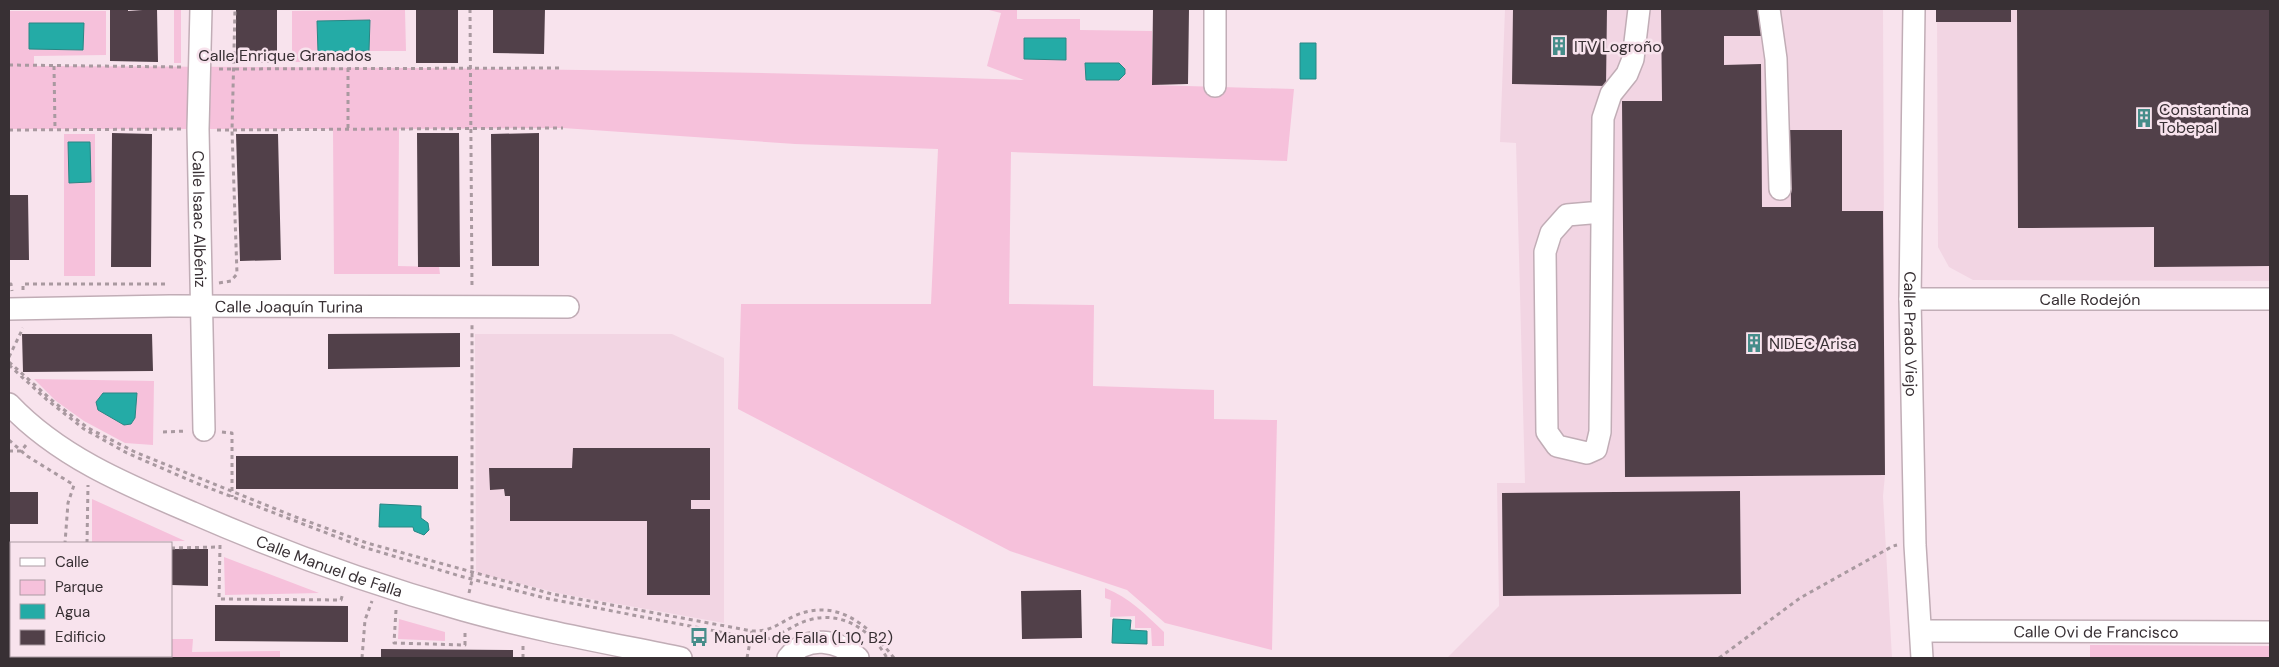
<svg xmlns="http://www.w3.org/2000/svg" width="2279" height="667" font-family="'DM Sans',sans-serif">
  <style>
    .built { fill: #f2d5e3 }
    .green { fill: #f6c1db }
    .water { fill: #24aba6; stroke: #2a8684 }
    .building { fill: #514049 }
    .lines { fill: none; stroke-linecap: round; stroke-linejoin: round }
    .minor-casing { stroke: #c1adb6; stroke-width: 24 }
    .path { stroke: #a999a0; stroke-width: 3; stroke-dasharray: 4 4; stroke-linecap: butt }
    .minor { stroke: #fff; stroke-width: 21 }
    .labels { text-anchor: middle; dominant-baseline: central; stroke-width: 5; stroke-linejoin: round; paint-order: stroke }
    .poi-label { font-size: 16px; fill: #383034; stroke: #f8e3ed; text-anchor: start }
    .street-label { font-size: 16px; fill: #383034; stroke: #f8e3ed }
  </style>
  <rect width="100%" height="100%" fill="#f8e3ed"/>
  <path class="built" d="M1505,9h378l2,466 -2,21 9,162h-445l52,-52 -2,-123h28l-9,-340 -16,-1z
    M1937,9h333v272l-297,-1 -24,-13 -11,-20z
    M475,334h197l52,24v265l-162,-29 -86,-21z"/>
  <path class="green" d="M174,9h7v54h-7z
    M985,9h32v10h63v11l72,1v54l142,4 -7,72 -276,-9 -2,152 85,1 -1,81 121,4v29l63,1 -5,230 -107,-27 -38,-33 -117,-39 -272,-142 3,-105h190l7,-155 -143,-5 -232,-16 -164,1 -1,137 41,1 1,7h-106l-1,-145h-324v-118h97v44l-72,1v10c330,1 660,3 990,14l-37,-14 14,-53z
    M405,10l1,41h-36v11h-78v-51z
    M64,134h31v142h-31z
    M34,379l120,2 -1,64 -28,-2 -41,-22 -28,-20z
    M92,499l93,42 -93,1z
    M224,557l95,36 -94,2z
    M1105,588c25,10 40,26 59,44v14h-12l-1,-18h-16v-12l-25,1 1,-17 -6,-2z
    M399,619l46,13v9l-47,-2z
    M171,639h22l-1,13 88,-1v7h-122v-2h13z
    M2090,645l180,1v12h-180z"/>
  <path class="water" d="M370,20l-1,31 -51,1 -1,-31z
    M29,23h55l-1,27 -54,-1z
    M1024,38h42v22l-42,-1z
    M1300,43h16v36h-16z
    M1085,63h34l6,6v5l-6,6h-33z
    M68,142h22l1,40 -22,1z
    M103,393h34l-2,25 -4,6 -7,1 -26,-15 -2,-8z
    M380,504l41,2v12l7,5 1,7 -5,5 -10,-4 -1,-4h-34z
    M1113,619l18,1 -1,10 17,1v13l-35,-1z"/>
  <path class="building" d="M110,9h18v2l29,-2 1,53 -48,-1z
    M236,9h41v54h-41z
    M416,9h42v54h-42z
    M493,9h52l-1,45 -51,-1z
    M1153,9h36l-1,75 -36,1z
    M1513,9h94l-1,77 -94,-2z
    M1661,9h100v27h-37v29l37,-1 1,143h29l-1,-77h52v81h41l2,264 -260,2 -3,-376h40z
    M1936,9h75v13h-75z
    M2017,9h253v257l-116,1v-40l-136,1z
    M112,133l40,1 -1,133h-40z
    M417,133h42l1,134h-42z
    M539,133v133h-47l-1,-132z
    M236,134h42l3,126 -41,1z
    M9,195h19l1,65h-20z
    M460,333v34l-132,2v-35z
    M22,334h130l1,37 -130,1z
    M573,448h137v52h-19v9h19v86h-63v-74h-137v-25h-5l-1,-7 -14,1 -1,-22h83z
    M236,456h222v33h-222z
    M1740,491l1,103 -238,2 -1,-103z
    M9,492h29v32h-29z
    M171,549h37v37l-37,-1z
    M9,590h2v56h-2z
    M1081,590l1,48 -60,1 -1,-48z
    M215,605l133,1v36l-133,-1z
    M381,649l132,1v8h-132z
    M84,656h57v2h-57z"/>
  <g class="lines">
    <g class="minor-casing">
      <g id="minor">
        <path id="s1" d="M201,9l-3,120 6,301"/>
        <path d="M1769,9l7,50 4,130"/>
        <path id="s2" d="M1914,9l-4,290 5,246 7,113"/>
        <path d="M1215,86v-77"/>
        <path d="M1602,212l-35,3 -16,18 -6,19 2,180 10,14 30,7 9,-4 4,-17 3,-314 8,-24 16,-20 6,-15 6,-50"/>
        <path id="s3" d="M1910,299h360"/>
        <path id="s4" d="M9,309l161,-3 398,1"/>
        <path id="s5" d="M9,404c50,53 118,81 184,109 87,38 178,71 270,97 71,20 145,33 218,48"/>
        <path id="s6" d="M1921,631l349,1"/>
        <path d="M788,658c19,-24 50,-18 70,0"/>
      </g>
    </g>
    <path class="path" d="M470,9l2,279
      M9,65l172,2
      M54,66l1,63
      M219,69l343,-1
      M348,128v-60
      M9,130l172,-1
      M217,130l346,-2
      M219,283l12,-2 6,-7 -5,-143 3,-122
      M9,284h2l1,7
      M23,290v-6h145
      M9,357l14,-29
      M9,362l46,41 33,25 47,24 158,64 74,27 185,51 200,37c18,1 26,-7 42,-15 44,-19 75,10 100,42
      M9,365l37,34 38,30 43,24 69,30 167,64 97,29 85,22 217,42c17,-2 31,-16 47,-20 33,-10 63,11 78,38
      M163,432l23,-1
      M222,432l10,1v64
      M9,440l18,16 47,29 -6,18 -3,40
      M9,451h12l5,-6
      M87,543l1,-58
      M220,545l-1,54 122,1 2,-7
      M171,548l48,-1
      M469,593l3,-13v-256
      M396,610l-2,33 71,2v-14
      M59,658l1,-2
      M362,658l3,-38 7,-19
      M523,658v-13
      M747,658l5,-27
      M1719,658l81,-60 93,-52 4,-1"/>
    <use href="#minor" class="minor"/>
  </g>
  <defs>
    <g id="building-bare" transform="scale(1.5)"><path d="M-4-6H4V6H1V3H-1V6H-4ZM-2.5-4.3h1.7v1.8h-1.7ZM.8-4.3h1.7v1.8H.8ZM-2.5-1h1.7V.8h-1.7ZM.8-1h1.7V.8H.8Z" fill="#468d8a" stroke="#f8e3ed" stroke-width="2.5" paint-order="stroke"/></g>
    <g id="bus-bare" transform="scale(1.5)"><path d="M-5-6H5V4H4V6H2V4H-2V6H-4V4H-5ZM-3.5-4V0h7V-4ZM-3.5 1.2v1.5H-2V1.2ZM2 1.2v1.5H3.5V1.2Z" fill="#468d8a" stroke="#f8e3ed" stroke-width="2.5" paint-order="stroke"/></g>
  </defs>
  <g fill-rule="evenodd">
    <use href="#building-bare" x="1559" y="46"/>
    <use href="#building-bare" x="2144" y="118"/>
    <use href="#building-bare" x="1754" y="343"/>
    <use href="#bus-bare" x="699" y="637"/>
  </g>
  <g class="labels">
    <g class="poi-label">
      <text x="1574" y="46">ITV Logroño</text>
      <text x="2159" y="109">Constantina<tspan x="2159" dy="18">Tobepal</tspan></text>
      <text x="1769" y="343">NIDEC Arisa</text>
      <text x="714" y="637">Manuel de Falla (L10, B2)</text>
    </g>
    <g class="street-label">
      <text x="285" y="55">Calle Enrique Granados</text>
      <text stroke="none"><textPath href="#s1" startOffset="210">Calle Isaac Albéniz</textPath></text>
      <text stroke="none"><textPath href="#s3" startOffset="180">Calle Rodejón</textPath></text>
      <text stroke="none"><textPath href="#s4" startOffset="280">Calle Joaquín Turina</textPath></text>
      <text stroke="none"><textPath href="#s2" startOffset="325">Calle Prado Viejo</textPath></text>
      <text stroke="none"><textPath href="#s5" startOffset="362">Calle Manuel de Falla</textPath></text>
      <text stroke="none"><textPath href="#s6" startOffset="175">Calle Ovi de Francisco</textPath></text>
    </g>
  </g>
  <rect width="2279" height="667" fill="none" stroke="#383034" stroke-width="20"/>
  <rect x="10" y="542" width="162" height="115" fill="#f8e3ed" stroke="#ab9ba3"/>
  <rect x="20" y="558" width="25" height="8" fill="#ffffff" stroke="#ab9ba3"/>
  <text x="55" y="567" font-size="15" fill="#383034">Calle</text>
  <rect x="20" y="580" width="25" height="15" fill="#f6c1db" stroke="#ab9ba3"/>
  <text x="55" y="592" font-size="15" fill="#383034">Parque</text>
  <rect x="20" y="604" width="25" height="15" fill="#24aba6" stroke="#ab9ba3"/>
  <text x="55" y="617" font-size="15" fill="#383034">Agua</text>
  <rect x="20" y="630" width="25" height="15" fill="#514049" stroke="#ab9ba3"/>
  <text x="55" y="642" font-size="15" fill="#383034">Edificio</text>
</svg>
